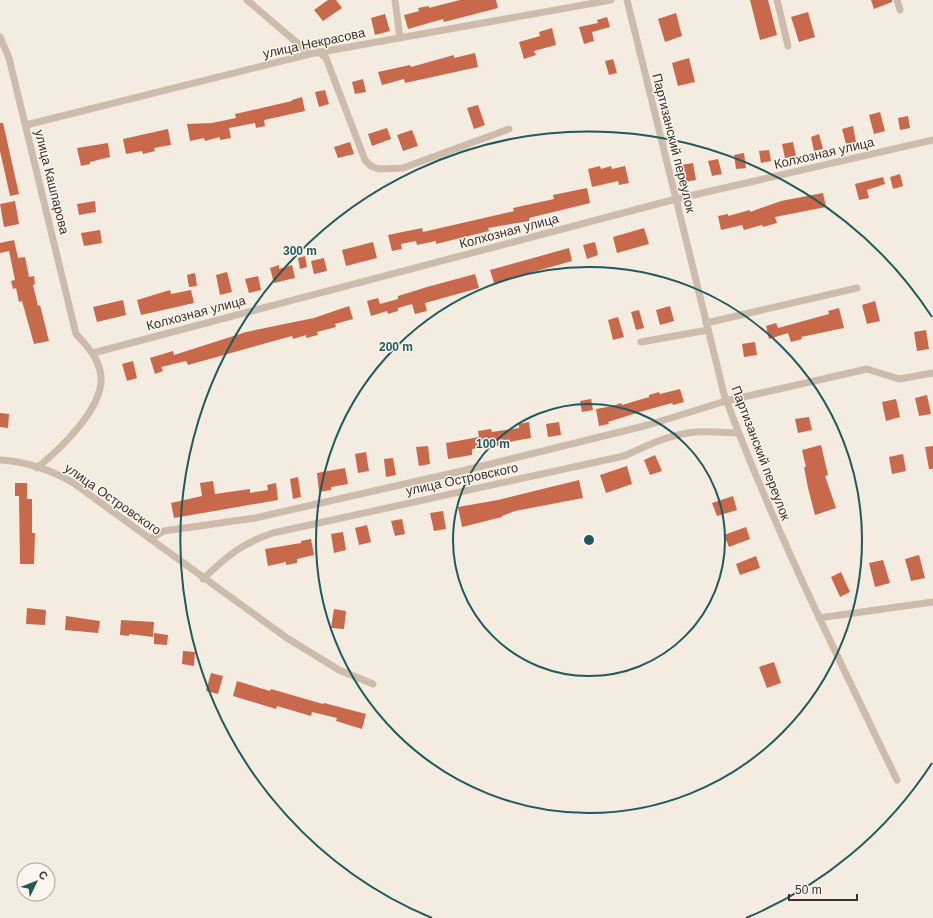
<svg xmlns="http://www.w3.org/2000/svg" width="933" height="918" font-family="Helvetica,sans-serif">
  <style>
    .building { fill: #c8694b }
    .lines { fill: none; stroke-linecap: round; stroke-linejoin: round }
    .minor { stroke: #cdbbac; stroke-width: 7 }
    .ring { fill: none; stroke: #1f5a5e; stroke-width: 2 }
    .labels { text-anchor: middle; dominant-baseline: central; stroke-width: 3; stroke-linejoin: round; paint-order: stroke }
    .street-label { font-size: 13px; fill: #3b302b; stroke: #fbf5ee }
    .centre { fill: #1f5a5e; stroke: #fbf5ee; stroke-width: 2 }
    .ring-label { font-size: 12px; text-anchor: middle; font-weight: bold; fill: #1f5a5e; stroke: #fbf5ee; stroke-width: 3; stroke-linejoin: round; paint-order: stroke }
  </style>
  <rect width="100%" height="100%" fill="#f4ebe1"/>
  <path class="building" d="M328,0h8l6,8 -19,13 -9,-11z
    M460,0h36l2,8 -54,14 -1,-3 -35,10 -4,-14 15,-4 -1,-3 11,-2v2z
    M750,0h18l9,35 -17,5z
    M871,0h21v2l-18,7z
    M808,12l7,25 -16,5 -8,-25z
    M676,13l6,23 -17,6 -7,-23z
    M385,14l5,17 -15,4 -4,-17z
    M607,17l3,10 -18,5 2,9 -10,3 -5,-17 19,-4 -1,-3z
    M552,28l4,17 -22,6 2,4 -12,4 -5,-17 21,-6 -1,-4z
    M475,53l3,14 -73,16 -1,-4 -22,6 -4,-13 32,-7 1,2 43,-12v3z
    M689,58l6,24 -17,4 -6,-23z
    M613,59l4,14 -8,2 -4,-14z
    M363,79l3,13 -11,2 -3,-12z
    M325,90l4,14 -10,3 -4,-15z
    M302,97l3,14 -41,9 1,6 -9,2 -1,-5 -26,5 2,10 -11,2v-3l-15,4 -1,-3 -14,3 -3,-17 25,-1 24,-5 -1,-4 57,-13v-1z
    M478,105l7,20 -11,4 -7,-21z
    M880,112l5,19 -11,3 -5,-19z
    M908,116l2,12 -10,2 -2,-12z
    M0,123h3l16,71 -9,2 -10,-45z
    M853,126l3,16 -10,2 -4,-15z
    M387,128l4,11 -19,7 -4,-12z
    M168,129l3,16 -17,3 1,3 -12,3 -1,-3 -16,3 -3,-15z
    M412,130l6,16 -15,5 -6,-16z
    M819,134l4,15 -9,2 -3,-14z
    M350,142l4,12 -16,4 -4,-11z
    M793,142l3,14 -11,2 -3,-14z
    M108,143l2,14 -20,5v2l-9,2 -4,-18z
    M769,150l2,11 -10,2 -2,-12z
    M744,153l2,15 -10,1 -2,-14z
    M718,159l4,15 -10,2 -4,-15z
    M693,163l3,17 -11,2 -3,-17z
    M600,166l1,3 10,-3 1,3 13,-3 4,17 -10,2 -1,-4 -26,6 -4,-18z
    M900,174l3,12 -10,3 -3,-12z
    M883,177l2,7 -18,6 2,8 -10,2 -4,-16z
    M587,188l3,15 -61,15v3l-41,7 1,3 -53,13v-3l-19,4 -1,-4 -15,3 1,5 -10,2 -4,-16 34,-7 1,4 91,-21 -1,-3 41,-9 -1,-4z
    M823,193l3,14 -51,10 2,6 -14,4 -1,-2 -18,5 -2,-5 -21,5 -3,-14 10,-2v2l22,-6v2l31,-11z
    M15,201l4,23 -15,3 -4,-23z
    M95,201l1,11 -17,3 -2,-11z
    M644,228l5,16 -32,9 -4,-16z
    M100,230l2,13 -18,3 -3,-13z
    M14,240l4,18 7,-1 4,20 5,-1 1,8 -2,1 5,21 2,-1 9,36 -15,3 -12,-43 -3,1 -3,-14 -3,1 -2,-8 4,-1 -6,-29 -9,2v-10z
    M373,242l4,16 -31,8 -4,-16z
    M595,242l3,13 -11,4 -4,-14z
    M569,248l3,13 -78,22 -4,-13z
    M305,256l2,11 -7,2 -2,-11z
    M324,258l3,13 -13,3 -3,-13z
    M279,265v4l13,-4 3,13 -21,5 -4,-15z
    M227,272l5,20 -12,3 -4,-20z
    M195,273l2,13 -8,1 -2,-12z
    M475,274l4,14 -54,15 2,8 -12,3 -3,-10 -14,4v3l-10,3 -1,-3 -16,5 -4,-15 11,-3 2,6 18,-5v-3l29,-9z
    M258,276l3,14 -12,3 -4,-14z
    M170,290l1,4 20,-4 3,13 -53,12 -4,-15z
    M123,300l3,15 -29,7 -4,-15z
    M875,301l5,20 -13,3 -5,-19z
    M349,306l4,13 -18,5 1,3 -19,5 1,3 -12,3v-3l-13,4 -1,-3 -104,29 -2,-4 -25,6 2,4 -8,3 -5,-16 23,-7 1,4 72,-23 68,-14z
    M670,306l4,15 -14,4 -4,-15z
    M839,308l5,20 -43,9 1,2 -11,3 -3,-9 -19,6 -3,-13 10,-3 2,5 51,-14 -1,-3z
    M639,310l5,18 -8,2 -5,-18z
    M618,317l6,20 -11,3 -5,-20z
    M926,330l3,19 -12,2 -3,-19z
    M755,342l2,13 -13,2 -2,-13z
    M133,361l4,17 -10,3 -5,-17z
    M680,389l4,13 -11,3 -1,-2 -29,8 -35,11 1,2 -10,2 -3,-17 17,-3 8,-3 1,2 27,-8v-2l10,-3 1,2z
    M927,395l4,19 -12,2 -4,-18z
    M591,399l2,11 -11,2 -2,-11z
    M896,399l4,18 -14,4 -4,-19z
    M0,413l9,1 -1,14 -8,-1z
    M809,417l3,13 -14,3 -3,-14z
    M529,422l2,16 -17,3 -11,3 1,1 -32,4v6l-24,4 -2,-16 33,-6 -1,-6 13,-2 1,3 27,-4v-4z
    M559,422l2,13 -13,2 -2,-13z
    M821,445l7,30 -3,1 11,32 -21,7 -7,-27 -4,-21h2l-4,-17z
    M428,446l2,18 -11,2 -3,-19z
    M933,446v23h-4l-4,-22z
    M366,452l3,19 -11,2 -3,-19z
    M903,454l3,17 -14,3 -3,-17z
    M655,455l7,16 -12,4 -6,-15z
    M393,458l3,17 -10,2 -2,-18z
    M627,466l5,18 -26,9 -6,-18z
    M345,468l3,16 -17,3v3l-12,2 -2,-19z
    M298,477l3,20 -8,2 -3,-20z
    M579,480l4,18 -68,13 -13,5v1l-40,10 -4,-20 40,-7z
    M213,481l2,13 35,-5v4l18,-3 -1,-5 9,-2 2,17 -104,18 -3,-15 31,-7 -2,-13z
    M15,483h12v16h5v34h3l-1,31h-14l-1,-68h-4z
    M733,496l4,14 -20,6 -5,-13z
    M443,511l3,18 -12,2 -4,-18z
    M402,519l3,15 -10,2 -4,-15z
    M367,525l4,17 -12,3 -4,-17z
    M746,527l4,12 -21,8 -5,-12z
    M343,532l3,18 -12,3 -3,-19z
    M311,539l3,16 -17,4v4l-11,2v-3l-18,4 -3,-17 36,-6v-2z
    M919,555l6,23 -14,3 -6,-22z
    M756,556l4,12 -20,7 -4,-11z
    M883,560l7,23 -15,4 -6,-24z
    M841,572l9,20 -10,5 -9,-20z
    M27,608l19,2 -1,15 -19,-1z
    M334,609l12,2 -2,18 -13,-1z
    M66,616l34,5 -2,12 -33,-3z
    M121,620l33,2 -1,15 -24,-3v2l-9,-1z
    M154,633l14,2 -1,10 -13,-1z
    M183,651l12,1 -1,14 -12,-2z
    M774,662l7,21 -14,5 -8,-21z
    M211,673l12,3 -5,18 -12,-3z
    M237,681l33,10 1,-2 52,15 1,-1 42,11 -4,15 -26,-8 1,-3 -25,-6 -1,4 -34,-10 -1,3 -43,-13z"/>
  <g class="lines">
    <path class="minor" d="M247,0l63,54
      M395,0l5,38
      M627,0l97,394c49,133 112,259 173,386
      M777,0l11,46
      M897,0l3,10
      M0,37l9,21 67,276c11,12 23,24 25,42 3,32 -41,73 -64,92
      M319,52l7,6 39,102 6,6 8,3 24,-1 106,-39
      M26,125l284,-71 301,-54
      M706,323l151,-35
      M641,342l67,-12
      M93,353l583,-154 257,-59
      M0,460c24,1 51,10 72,22l215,156 52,32 34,14
      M150,539l14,-8 91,-13 211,-48 182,-45 78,-24 141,-32 32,10 34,-6
      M203,579c23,-22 39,-36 70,-46l351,-77c20,-9 42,-20 64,-23 17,-3 33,0 50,0
      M819,618l114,-16"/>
  </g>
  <g class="ring">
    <circle cx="589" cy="540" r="136"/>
    <circle cx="589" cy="540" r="273"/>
    <path d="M932 763A409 409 0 0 1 746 918M432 918A409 409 0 1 1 932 317"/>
  </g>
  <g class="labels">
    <g class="street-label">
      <text transform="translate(314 43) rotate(-12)">улица Некрасова</text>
      <text transform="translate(674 143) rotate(76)">Партизанский переулок</text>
      <text transform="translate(824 153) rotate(-13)">Колхозная улица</text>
      <text transform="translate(52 182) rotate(76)">улица Кашпарова</text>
      <text transform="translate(509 231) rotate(-15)">Колхозная улица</text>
      <text transform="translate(196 313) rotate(-15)">Колхозная улица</text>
      <text transform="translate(761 453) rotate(69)">Партизанский переулок</text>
      <text transform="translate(462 479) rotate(-12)">улица Островского</text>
      <text transform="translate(113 499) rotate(35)">улица Островского</text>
    </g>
  </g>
  <circle cx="589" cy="540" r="6" class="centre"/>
  <g class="ring-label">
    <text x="300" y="255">300 m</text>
    <text x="396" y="351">200 m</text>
    <text x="493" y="448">100 m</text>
  </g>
  <g transform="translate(36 882) rotate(47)"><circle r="19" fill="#fbf5ee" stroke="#aea6a0"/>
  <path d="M0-3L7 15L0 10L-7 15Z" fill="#1f5a5e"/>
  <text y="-6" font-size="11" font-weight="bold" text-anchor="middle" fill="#3b302b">С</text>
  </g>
  <path d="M789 894v6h68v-6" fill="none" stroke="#3b302b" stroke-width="2"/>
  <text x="795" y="894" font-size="12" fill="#3b302b" stroke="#fbf5ee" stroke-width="3" paint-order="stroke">50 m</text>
</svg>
